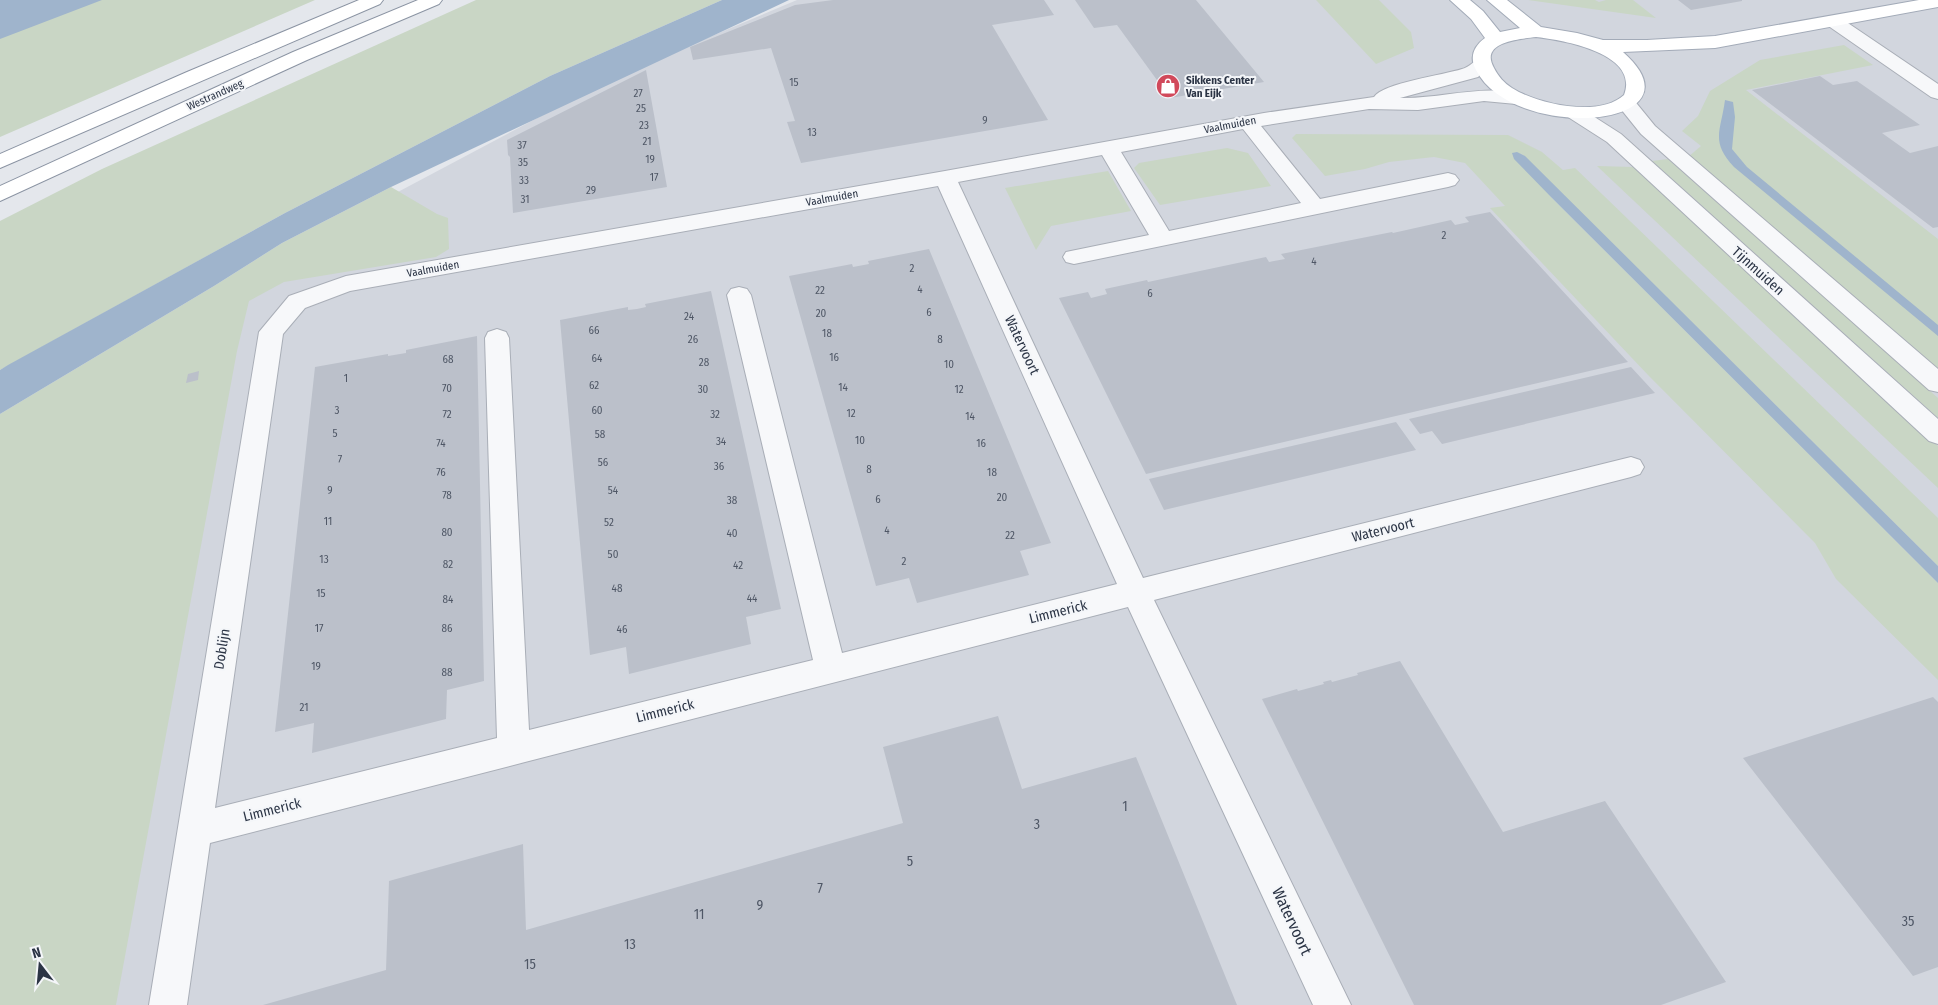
<svg xmlns="http://www.w3.org/2000/svg" width="1938" height="1005" font-family="'Fira Sans Condensed',sans-serif">
  <style>
    .built { fill: #d2d6de }
    .green { fill: #c9d6c5 }
    .water { fill: #9fb4cc }
    .building { fill: #bbc0ca }
    .lines { fill: none; stroke-linecap: round; stroke-linejoin: round }
    .minor-casing { stroke: #a9aeb7; stroke-width: 2 }
    .major-casing { stroke: #a3abb8; stroke-width: 2 }
    .highway-casing { stroke: #8b94a3; stroke-width: 2 }
    .minor { fill: #f7f8fa; fill-rule: evenodd }
    .major { fill: #fff; fill-rule: evenodd }
    .highway { fill: #fff; fill-rule: evenodd }
    .labels { text-anchor: middle; dominant-baseline: central; stroke-width: 4; stroke-linejoin: round; paint-order: stroke }
    .far-poi-label { font-size: 11px; font-weight: bold; fill: #2b3445; stroke: #f4f6f9; text-anchor: start }
    .number-label { font-size: 11px; fill: #4f5766 }
    .far-street-label { font-size: 11px; fill: #2b3445; stroke: #f4f6f9 }
    .street-label { font-size: 14px; fill: #2b3445; stroke: #f4f6f9 }
    .near-number-label { font-size: 14px; fill: #4f5766 }
    .near-street-label { font-size: 16px; fill: #2b3445; stroke: #f4f6f9 }
  </style>
  <rect width="100%" height="100%" fill="#e4e7ec"/>
  <path class="built" d="M797,0h1141v1005h-1938v-587l217,-130 356,-189 103,-48z"/>
  <path class="green" d="M0,0h315l-315,137z
    M476,0h246l-172,76 -265,137 -285,157v-149l102,-52z
    M1316,0h63l32,32 3,16 -38,16z
    M1528,0h67l4,2 7,-2h27l23,18z
    M1844,45l29,20 -127,25 192,149v133l-250,-215 13,-11 -19,-15 16,-15 12,-25 50,-31z
    M1296,134l212,1 34,17 21,18 12,-2 363,350v48l-417,-413 30,44 387,386v97l-102,-101 -21,-36 -167,-168 -158,-167 15,-2 -40,-43 -31,-6 -45,5 -24,7 -40,7 -33,-38z
    M1227,148l21,5 23,33 -111,19 -26,-37 5,-5z
    M1668,159l270,239v20l-286,-257z
    M1597,166l36,1 305,279v42z
    M1108,171l23,40 -80,15 -15,24 -31,-62z
    M391,187l46,27 11,4 1,31 -13,8 -152,25 -35,19 -12,50 -121,654h-116v-591l214,-128 68,-43z"/>
  <path class="water" d="M0,0h102l-102,39z
    M722,0h67l-398,187 -109,56 -68,43 -214,128v-44l8,-5 277,-152 265,-137z
    M1725,100l8,2 2,15 -3,32 15,18 191,158v11l-204,-169c-24,-26 -13,-36 -9,-67z
    M1517,152l8,4 413,410v17l-387,-386 -37,-38 -2,-6z"/>
  <path class="building" d="M833,0h211l10,15 -62,10 56,95 -247,43 -14,-41 8,-1 -24,-73 -78,12 -3,-13 105,-42z
    M1075,0h121l68,82 -94,16 -53,-73 -23,3z
    M1678,0h64v1l-51,9z
    M646,70l21,117 -154,26 -3,-56 -2,-2 -1,-15z
    M1820,76l13,9 24,-4 63,44 -38,8 28,20 28,-7v81l-5,1 -181,-138z
    M1490,212l138,150 -482,112 -87,-176 29,-6 3,6 16,-4 -2,-5 42,-9 1,2 118,-25 3,5 16,-3 -4,-5 111,-22 1,1 58,-13 4,5 14,-3 -4,-5z
    M929,249l122,294 -31,8 9,24 -112,28 -8,-25 -33,8 -87,-310 63,-12 1,3 16,-3 -1,-3z
    M711,291l70,318 -35,8 5,27 -122,30 -3,-27 -36,8 -30,-335 68,-13v3l9,-1 9,-2 -1,-3z
    M477,336l7,345 -37,9 -1,29 -134,34 2,-30 -39,9 40,-365 73,-13v2l18,-3v-3z
    M1631,367l24,26 -213,51 -10,-13 -12,3 -11,-15z
    M199,371l-1,9 -12,3 2,-9z
    M1396,422l20,28 -252,60 -15,-31z
    M1400,661l103,171 102,-31 121,181 -65,23h-247l-152,-306 35,-10 1,2 26,-7 -1,-2 8,-2 1,2 26,-7 -1,-2z
    M1933,697l5,5v265l-25,9 -170,-218z
    M998,716l24,73 114,-32 101,248h-974l123,-35 3,-89 134,-37 3,86 377,-107 -20,-76z"/>
  <g class="lines">
    <g class="minor-casing">
      <path id="minor" d="M1833,16l6,1 99,67v15l-7,-2 -104,-72 -3,-4 3,-4z
        M1482,58l7,2 2,4 -13,13 -78,21c41,1 82,-14 123,-4l3,4 -3,4 -7,2 -32,-3 -66,9 -49,-1 -108,17 59,73 128,-26 7,2 4,5 -4,5 -7,2 -374,77 -8,-2 -3,-5 3,-5 83,-17 -47,-80 -144,27 185,396 488,-121 9,3 4,7 -4,7 -9,3 -477,123 197,405h-38l-185,-398 -918,236 -23,162h-38l110,-673 30,-36 57,-20 599,-105 319,-58 110,-16c9,-14 70,-22 88,-28 8,-2 12,-9 20,-11zM1243,129l58,74 -132,28 -48,-79zM938,186l179,398 -275,69 -91,-358 -4,-6 -8,-2 -8,2 -4,6 86,365 -284,70 -20,-392 -3,-6 -9,-3 -9,3 -3,6 12,400 -282,70 68,-474 22,-26 45,-17z
        M1626,97l7,2 22,27 283,243v23l-9,-2 -288,-256 -25,-31 3,-4z
        M1575,107l7,2 39,25 317,285v25l-9,-3 -322,-299 -39,-25 -3,-4 3,-4z"/>
    </g>
    <g class="major-casing">
      <path id="major" d="M1450,0h20l13,11 17,21 20,-4 -33,-28h20l34,27 36,6 26,7h44l68,-4 204,-36h19v7l-223,41 -92,4c86,76 -109,92 -147,18 -7,-13 -2,-24 9,-32l-14,-19zM1536,37c26,3 104,16 88,58 -25,23 -87,9 -112,-7 -8,-5 -14,-12 -18,-20 -15,-26 25,-29 42,-31z"/>
    </g>
    <g class="highway-casing">
      <path id="highway" d="M359,0h24l-3,4 -380,164v-14l187,-82z
        M418,0h24l-3,4 -132,56 -307,141v-15l293,-134z"/>
    </g>
    <use href="#minor" class="minor"/>
    <use href="#major" class="major"/>
    <use href="#highway" class="highway"/>
  </g>
  <defs>
    <g id="shop-disc" transform="scale(1.25)"><circle r="9.5" fill="#d1495b" stroke="#f4f6f9"/><path d="M-5-2.5h2.3a2.7 3.5 0 0 1 5.4 0H5L5.5 6h-11ZM-1.5-2.5h3a1.5 2.3 0 0 0-3 0Z" fill="#fff"/></g>
  </defs>
  <g fill-rule="evenodd">
    <use href="#shop-disc" x="1168" y="86"/>
  </g>
  <g class="labels">
    <g class="far-poi-label">
      <text x="1186" y="80">Sikkens Center<tspan x="1186" dy="13">Van Eijk</tspan></text>
    </g>
    <g class="number-label">
      <text x="794" y="82">15</text>
      <text x="638" y="93">27</text>
      <text x="641" y="108">25</text>
      <text x="985" y="120">9</text>
      <text x="644" y="125">23</text>
      <text x="812" y="132">13</text>
      <text x="647" y="141">21</text>
      <text x="522" y="145">37</text>
      <text x="650" y="159">19</text>
      <text x="523" y="162">35</text>
      <text x="654" y="177">17</text>
      <text x="524" y="180">33</text>
      <text x="591" y="190">29</text>
      <text x="525" y="199">31</text>
      <text x="1444" y="235">2</text>
      <text x="1314" y="261">4</text>
      <text x="912" y="268">2</text>
      <text x="920" y="289">4</text>
      <text x="820" y="290">22</text>
      <text x="1150" y="293">6</text>
      <text x="929" y="312">6</text>
      <text x="821" y="313">20</text>
      <text x="689" y="316">24</text>
      <text x="594" y="330">66</text>
      <text x="827" y="333">18</text>
      <text x="693" y="339">26</text>
      <text x="940" y="339">8</text>
      <text x="834" y="357">16</text>
      <text x="597" y="358">64</text>
      <text x="448" y="359">68</text>
      <text x="704" y="362">28</text>
      <text x="949" y="364">10</text>
      <text x="346" y="378">1</text>
      <text x="594" y="385">62</text>
      <text x="843" y="387">14</text>
      <text x="447" y="388">70</text>
      <text x="703" y="389">30</text>
      <text x="959" y="389">12</text>
      <text x="337" y="410">3</text>
      <text x="597" y="410">60</text>
      <text x="851" y="413">12</text>
      <text x="447" y="414">72</text>
      <text x="715" y="414">32</text>
      <text x="970" y="416">14</text>
      <text x="335" y="433">5</text>
      <text x="600" y="434">58</text>
      <text x="860" y="440">10</text>
      <text x="721" y="441">34</text>
      <text x="441" y="443">74</text>
      <text x="981" y="443">16</text>
      <text x="340" y="459">7</text>
      <text x="603" y="462">56</text>
      <text x="719" y="466">36</text>
      <text x="869" y="469">8</text>
      <text x="441" y="472">76</text>
      <text x="992" y="472">18</text>
      <text x="330" y="490">9</text>
      <text x="613" y="490">54</text>
      <text x="447" y="495">78</text>
      <text x="1002" y="497">20</text>
      <text x="878" y="499">6</text>
      <text x="732" y="500">38</text>
      <text x="328" y="521">11</text>
      <text x="609" y="522">52</text>
      <text x="887" y="530">4</text>
      <text x="447" y="532">80</text>
      <text x="732" y="533">40</text>
      <text x="1010" y="535">22</text>
      <text x="613" y="554">50</text>
      <text x="324" y="559">13</text>
      <text x="904" y="561">2</text>
      <text x="448" y="564">82</text>
      <text x="738" y="565">42</text>
      <text x="617" y="588">48</text>
      <text x="321" y="593">15</text>
      <text x="752" y="598">44</text>
      <text x="448" y="599">84</text>
      <text x="319" y="628">17</text>
      <text x="447" y="628">86</text>
      <text x="622" y="629">46</text>
      <text x="316" y="666">19</text>
      <text x="447" y="672">88</text>
      <text x="304" y="707">21</text>
    </g>
    <g class="far-street-label">
      <text transform="translate(215 95) rotate(-24)">Westrandweg</text>
      <text transform="translate(1230 125) rotate(-11)">Vaalmuiden</text>
      <text transform="translate(832 198) rotate(-10)">Vaalmuiden</text>
      <text transform="translate(433 269) rotate(-10)">Vaalmuiden</text>
    </g>
    <g class="street-label">
      <text transform="translate(1758 271) rotate(42)">Tijnmuiden</text>
      <text transform="translate(1022 345) rotate(65)">Watervoort</text>
      <text transform="translate(1383 530) rotate(-14)">Watervoort</text>
      <text transform="translate(1058 612) rotate(-14)">Limmerick</text>
      <text transform="translate(222 649) rotate(-81)">Doblijn</text>
      <text transform="translate(665 711) rotate(-14)">Limmerick</text>
      <text transform="translate(272 810) rotate(-14)">Limmerick</text>
    </g>
    <g class="near-number-label">
      <text x="1125" y="806">1</text>
      <text x="1037" y="824">3</text>
      <text x="910" y="861">5</text>
      <text x="820" y="888">7</text>
      <text x="760" y="905">9</text>
      <text x="699" y="914">11</text>
      <text x="1908" y="921">35</text>
      <text x="630" y="944">13</text>
      <text x="530" y="964">15</text>
    </g>
    <g class="near-street-label">
      <text transform="translate(1292 921) rotate(65)">Watervoort</text>
    </g>
  </g>
  <g transform="translate(40 965) rotate(344)" stroke="#f4f6f9" stroke-width="4" paint-order="stroke">
  <path d="M0-4L9 19L0 12L-9 19Z" fill="#2b3445"/>
  <text y="-8" font-size="14" font-weight="bold" text-anchor="middle" fill="#2b3445">N</text>
  </g>
</svg>
